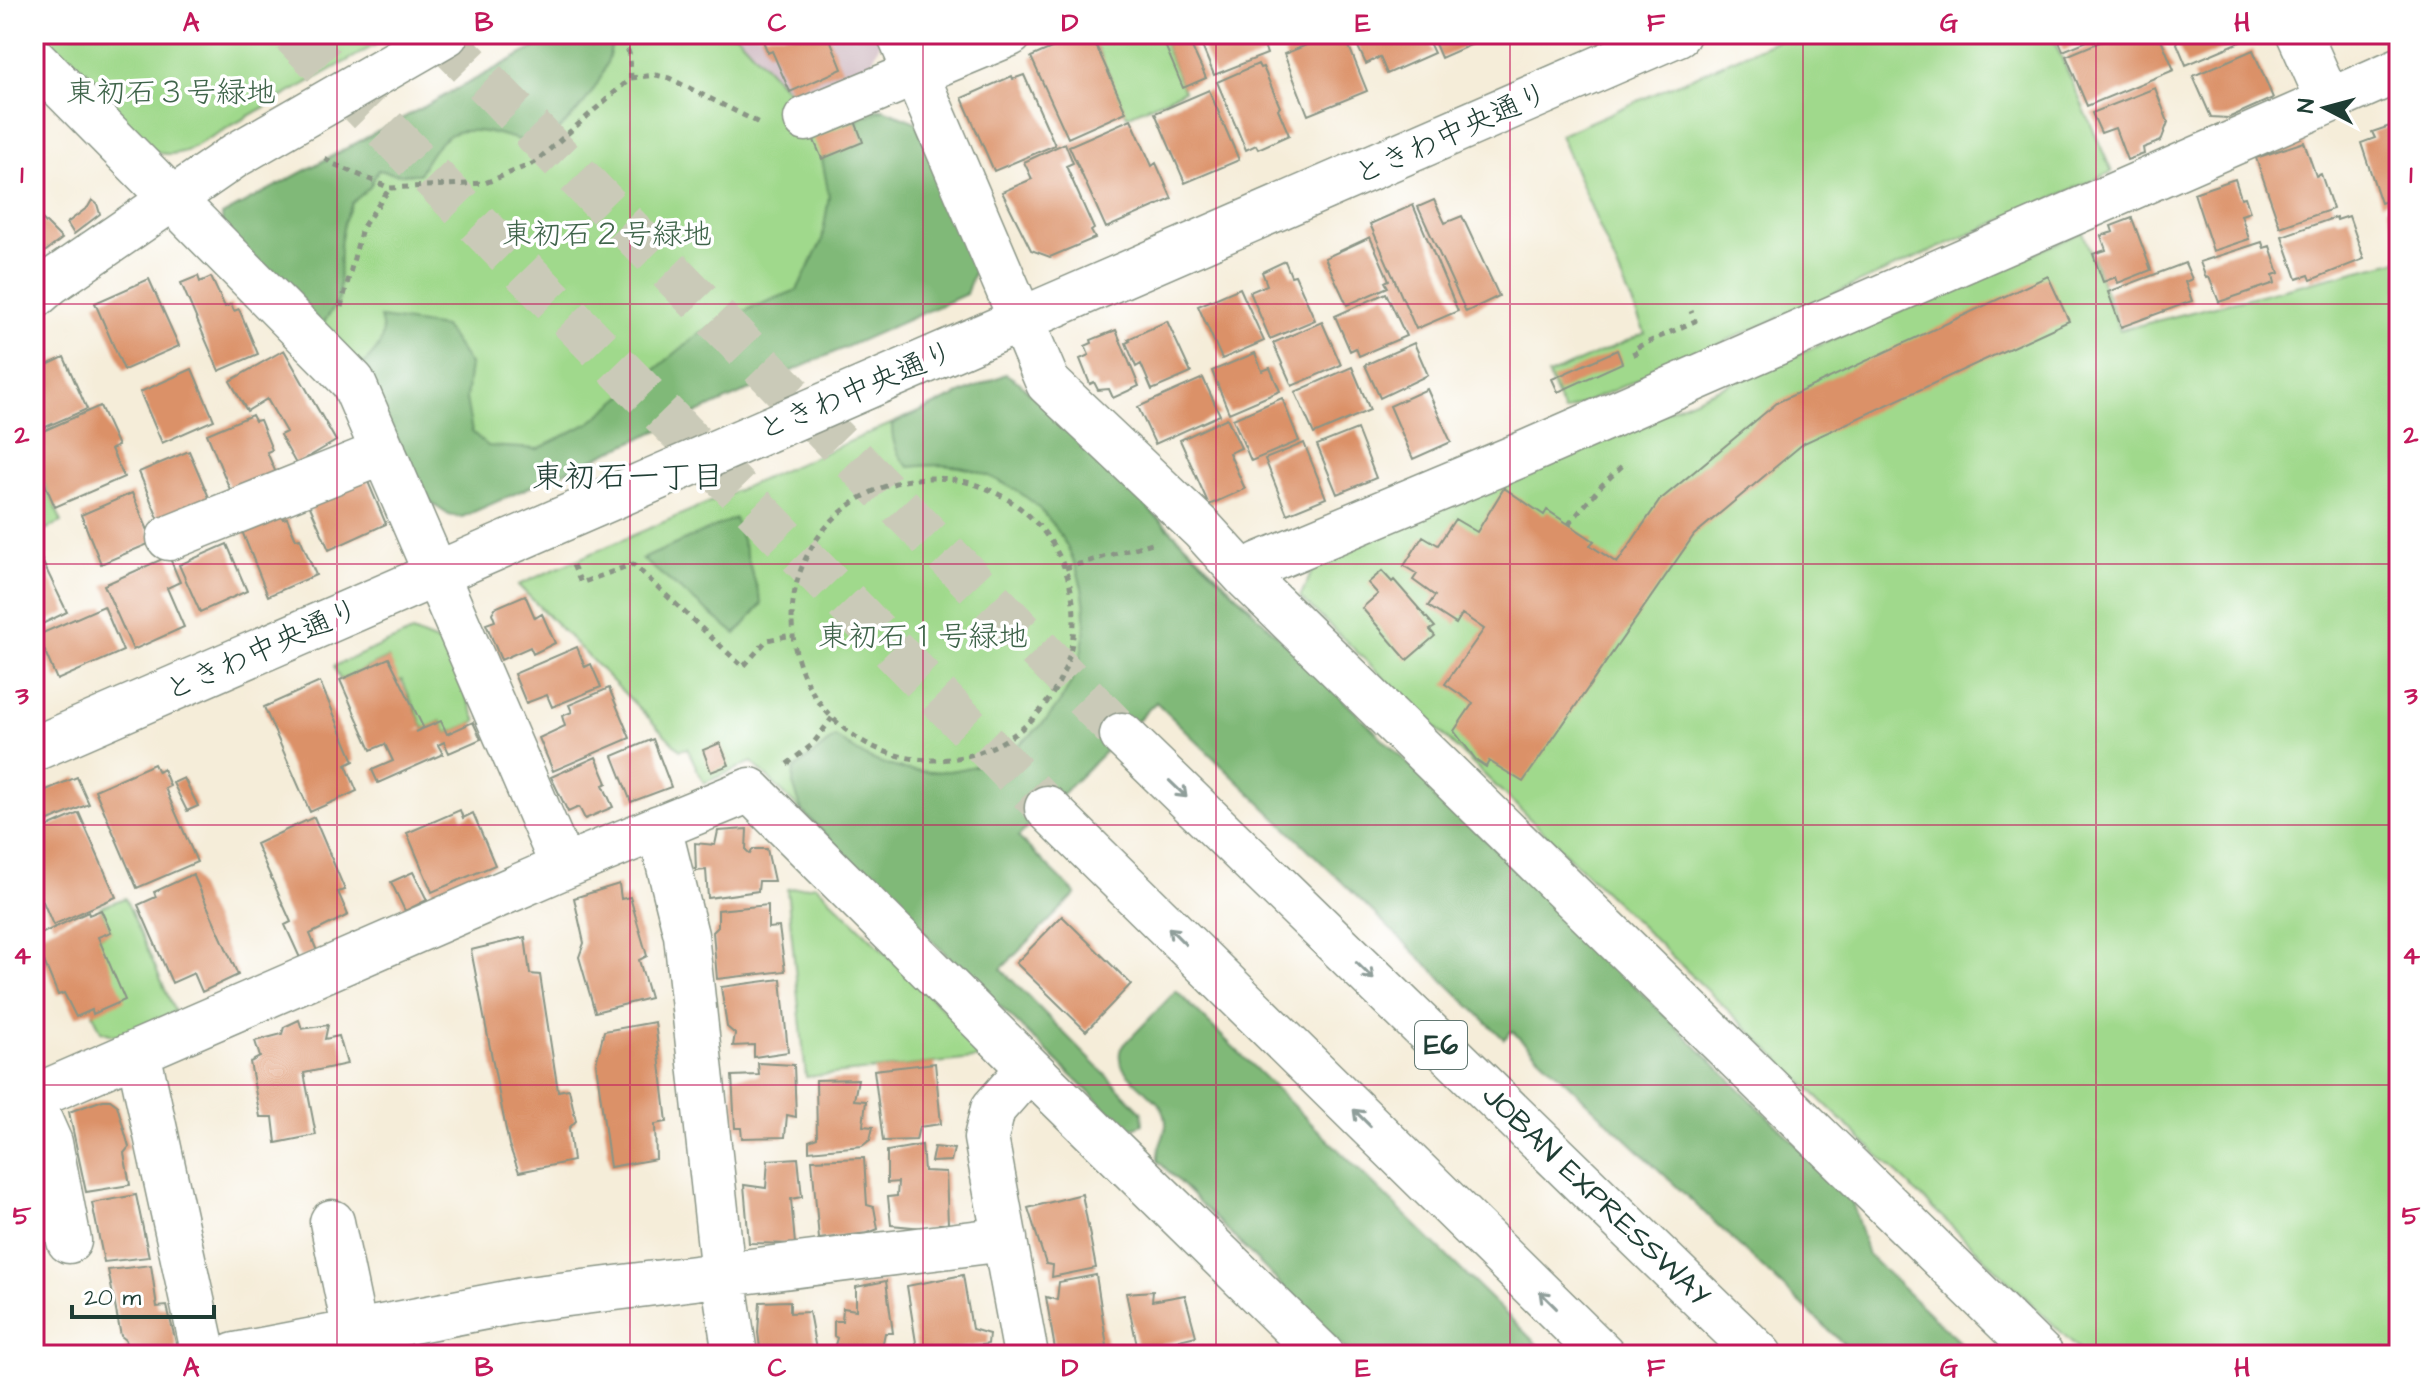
<svg xmlns="http://www.w3.org/2000/svg" width="2433" height="1389" font-family="'Architects Daughter','Klee One',sans-serif">
  <style>
    .industrial { fill: #d2bdc5 }
    .green { fill: #a0d98c; stroke: #608b60; stroke-width: 2 }
    .forest { fill: #80b978; stroke: #507b56; stroke-width: 2 }
    .building { fill: #db9167 }
    .lines { fill: none; stroke-linecap: round; stroke-linejoin: round }
    .highway-tunnel { stroke: #cacab8; stroke-width: 44; stroke-dasharray: 44 22; stroke-linecap: butt }
    .minor-casing { stroke: #8a9586; stroke-width: 47 }
    .highway-casing { stroke: #8a9586; stroke-width: 47 }
    .path { stroke: #8a9586; stroke-width: 5; stroke-dasharray: 6 6; stroke-linecap: butt }
    .minor { stroke: #fff; stroke-width: 44 }
    .highway { stroke: #fff; stroke-width: 44 }
    .oneway { stroke: #8f9e9a }
    .grid { fill: none; stroke: #c2185b; stroke-width: 2; stroke-opacity: 0.55 }
    .labels { text-anchor: middle; dominant-baseline: central; stroke-width: 7; stroke-linejoin: round; paint-order: stroke }
    .shield { fill: #fff; stroke: #627771; stroke-width: 2 }
    .shield-label { font-size: 28px; font-weight: bold; fill: #1f3d34 }
    .park-label { font-size: 30px; fill: #3f644a; stroke: #fff }
    .street-label { font-size: 30px; fill: #1f3d34; stroke: #fff }
    .neighbourhood-label { font-size: 32px; fill: #1f3d34; stroke: #fff }
    .neatline { fill: none; stroke: #c2185b; stroke-width: 3 }
    .grid-label { font-size: 26px; text-anchor: middle; font-weight: bold; fill: #c2185b }
  </style>
  <rect width="100%" height="100%" fill="#fff"/>
  <filter id="ink" filterUnits="userSpaceOnUse"><feTurbulence type="fractalNoise" baseFrequency=".0125" numOctaves="2"/><feDisplacementMap in="SourceGraphic" scale="16" xChannelSelector="R" yChannelSelector="G"/><feConvolveMatrix kernelMatrix="1 2 1 2 8 2 1 2 1" color-interpolation-filters="sRGB"/></filter>
  <filter id="wash" filterUnits="userSpaceOnUse"><feTurbulence type="fractalNoise" baseFrequency=".006" numOctaves="4" result="noise"/><feDisplacementMap in="SourceGraphic" scale="32" xChannelSelector="R" yChannelSelector="G"/><feGaussianBlur stdDeviation="1.8" result="paint"/><feColorMatrix in="noise" values="0 0 0 0 0 0 0 0 0 0 0 0 0 0 0 0 0 1.4 0 .05"/><feComposite in="paint" operator="in"/></filter>
  <g filter="url(#wash)">
    <rect width="100%" height="100%" fill="#f5edd9"/>
    <path class="industrial" d="M736,34h142l3,7 -14,33 -68,29z"/>
    <path class="green" d="M34,34h361l-209,117c-10,3 -20,5 -30,1 -34,-14 -94,-89 -122,-118z
      M560,34h176l63,69 84,6 83,185 -504,223 -13,-2 -19,-13 -208,-287z
      M1091,34h77l3,8 -6,3 19,46 -57,25z
      M1791,34h260l61,138 -548,240 -16,-37 97,-42 -85,-198z
      M2083,232l37,98 279,-70v1095h-314l-785,-758 17,-36z
      M1006,374l14,9 232,226 -331,321 -169,-168 -48,21 -17,-35 -7,2 -162,-165z
      M34,460l28,62 -28,13v-7l8,-4 -8,-19z
      M412,632l32,13 33,76 -30,13 -6,-13 -17,8 -22,-49 -3,1 -11,-23 -48,22 -6,-14z
      M816,885l176,172 -186,20 -19,-188z
      M125,898l50,114 -57,25 -17,-6 -8,-17 5,-77 12,-6 -10,-24z"/>
    <path class="forest" d="M560,34l52,2c-1,44 -39,85 -74,110 -21,-7 -68,-23 -88,-11 -15,9 -23,24 -31,39h-22l-19,-4 -8,17 -18,16 -8,19 -4,23 -1,55 -19,28 -98,-101v-12z
      M883,109l33,13 61,142 -11,30 -504,223 -13,-2 -19,-13 -70,-135c16,-15 28,-26 20,-49l64,9 26,37 -4,35 6,33 16,14 50,3 53,-27 109,-89 51,-25 46,-18 25,-49 7,-45 -7,-37 33,-38z
      M1006,374l14,9 831,815 17,57 105,100h-118l-343,-324 -8,8 -348,-337 -138,135 58,57 -75,75 141,143 1,12 -15,6 -207,-200 -119,-119 -9,-27 1,-14 41,-33c12,7 24,17 36,22 128,55 256,-75 201,-202 -12,-26 -29,-49 -53,-65 -20,-12 -43,-24 -68,-26 -14,-2 -28,0 -42,1 -13,-12 -17,-25 -17,-43z
      M735,518l27,86 -26,30 -94,-75z
      M1176,991l372,364h-197l-193,-194c-3,-19 17,-30 3,-54 -11,-18 -49,-34 -40,-59z"/>
    <g id="blocks">
      <path class="building" d="M760,34h68l14,35 -52,23 -18,-41 -4,2z
        M1083,34h8l35,78 -58,26 -37,-81z
        M1197,34h48l3,9 13,-6 6,17 -53,21z
        M1334,34h10l23,57 -59,24 -24,-61z
        M1352,34h73l9,19 -47,21 -7,-17 -14,7z
        M1431,34h64l-54,24z
        M2056,34h48l-41,17z
        M2119,34h40l15,36 -87,36 -21,-50z
        M2173,34h86l-73,31z
        M1187,36l19,42 -23,10 -18,-43z
        M2253,50l20,48 -45,20 -17,-1 -18,-41z
        M1258,64l2,4 3,-1 17,40 -2,2 11,26 -31,14 -2,-4 -10,5 -29,-68z
        M1024,75l31,70 -61,26 -32,-73 50,-22 1,3z
        M2155,88l13,34 -7,19 -18,7 1,6 -17,6 -12,-32 -14,5 -9,-20z
        M1209,90l30,70 -54,23 -30,-70z
        M1131,119l21,47 4,-3 16,36 -66,29 -37,-82z
        M855,121l8,21 -41,17 -9,-21z
        M2399,123v74l-18,6 -20,-60 14,-5 -3,-6z
        M2304,142l12,34 5,-2 12,35 -53,18 -24,-69z
        M1065,143l8,20 -7,3 28,63 -3,2 4,7 -45,19 -19,-7 -29,-58 30,-13 -8,-17z
        M2235,179l6,19 4,-1 5,15 -9,3 8,24 -36,12 -19,-58z
        M92,200l5,4 3,10 -26,20 -7,-11 21,-16z
        M1434,200l11,23 17,-7 37,80 -33,16 -48,-105z
        M2399,204v37h-1l-11,-33z
        M1413,205l45,106 -42,18 -46,-105z
        M34,211l28,28 -28,21z
        M2349,216l15,43 -53,21 -2,-5 -12,4 -15,-43 54,-19 1,3z
        M2132,218l19,52 -33,13 -2,-6 -13,5 -10,-28 13,-4 -5,-14 12,-4 -2,-6z
        M1370,237l19,43 -4,2 3,5 -41,18 -22,-47z
        M2262,242l2,6 6,-2 9,27 -6,2 2,8 -56,19 -10,-25 -3,1 -6,-16z
        M1285,261l6,15 4,-1 20,45 -45,19 -20,-47 17,-7 -5,-13z
        M2185,263l7,16 -7,3 7,19 -71,26 -13,-35z
        M198,276l2,6 11,-5 14,30 6,-3 3,7 5,-2 19,45 -39,17 -38,-88z
        M2048,276l21,45 -265,122 -110,92 -171,247 -34,-21 -3,6 -9,-6 -23,-30 19,-28 -28,-19 39,-55 -22,-15 -6,10 -28,-18 7,-10 -22,-16 4,-6 -13,-8 19,-30 15,9 17,-26 22,13 27,-44 40,27 3,-5 47,31 -4,4 27,18 43,-63 118,-98z
        M149,279l30,67 -55,24 -29,-67z
        M1240,288l24,53 -42,18 -24,-53z
        M1386,293l20,43 -47,20 -3,-8 -6,3 -15,-35z
        M1167,321l24,52 -39,17 -11,-26 -5,3 -10,-24 4,-2 -2,-2z
        M1322,322l19,43 -49,21 -19,-43z
        M1116,330l23,56 -26,12 -4,-9 -11,1 -4,-8 -4,2 -10,-25 9,-4 -4,-9 7,-3 -1,-3z
        M1414,343l14,32 -48,23 -15,-33z
        M284,350l52,91 -40,23 -16,-29 6,-3 -19,-33 -20,12 -17,-30z
        M1617,350l5,13 -64,29 -6,-13z
        M1255,353l7,18 8,-3 10,23 -51,22 -17,-42z
        M64,357l23,52 -53,23v-61z
        M1352,367l18,43 -56,24 -19,-42z
        M192,369l22,51 -52,23 -22,-51z
        M1203,378l17,37 -65,29 -17,-37z
        M1427,389l24,53 -38,17 -23,-53z
        M1282,398l17,43 -48,20 -18,-42z
        M100,406l18,40 -7,3 13,28 -69,30 -21,-48v-24z
        M252,415l3,6 5,-1 12,30 -5,2 9,21 -45,19 -24,-58z
        M1227,418l14,30 -12,5 16,36 -36,16 -29,-65z
        M1357,429l19,49 -39,16 -20,-49z
        M1304,443l22,55 -39,16 -22,-55z
        M189,451l22,51 -51,21 -21,-51z
        M366,477l20,47 -57,26 -21,-48z
        M132,493l21,49 -52,22 -20,-49z
        M281,514l2,5 4,-1 9,21 4,-1 16,37 -48,21 -26,-65z
        M34,544l33,68 -33,16z
        M227,544l20,47 -47,21 -21,-47z
        M169,556l11,26 -13,6 17,39 -51,23 -29,-65z
        M1382,571l10,11 2,-2 41,47 -5,3 5,6 -28,24 -45,-52 16,-14 -10,-11z
        M525,595l10,23 7,-4 13,29 -22,11 -3,-7 -29,13 -15,-36 9,-3 -3,-8 3,-5z
        M104,606l19,45 -66,29 -19,-45z
        M577,647l8,20 6,-3 10,23 -49,20 -5,-12 -21,8 -12,-29z
        M389,658l34,69 -8,5 26,-11 6,13 26,-12 8,17 -32,14 -5,-11 -6,3 5,9 -65,29 -6,-13 21,-9 -8,-17 -14,6 -31,-70z
        M320,682l34,79 -8,4 11,26 -47,21 -46,-105z
        M609,688l21,50 -77,33 -14,-33 26,-12 -3,-10 10,-4 -3,-7z
        M653,739l18,48 -40,15 -18,-46z
        M720,743l9,22 -18,7 -8,-22z
        M596,757l11,26 -4,2 10,22 -28,12 -6,-12 -11,5 -17,-35z
        M154,764l4,8 5,-3 7,17 -5,2 32,74 -60,26 -42,-98z
        M77,777l12,27 -45,19 -10,-28z
        M184,778l14,28 -11,5 -14,-28z
        M460,810l3,8 10,-5 22,52 -63,27 -25,-59z
        M79,813l37,84 -63,28 -19,-44v-48z
        M314,817l31,73 -7,2 10,23 -38,19 7,17 -17,7 -15,-33 6,-3 -35,-78z
        M747,829l-1,21 4,4 3,-5h14l7,32h-15l-1,10 -50,7 -2,-28 -10,1 -1,-28 20,2 3,-14z
        M413,872l14,28 -22,11 -14,-29z
        M193,874l45,101 -36,17 -8,-19 -22,10 -34,-78 18,-8 -2,-5z
        M619,884l2,15 9,-2 17,59 -8,4 11,38 -55,14 -16,-55 5,-14 -10,-45z
        M768,905v23l11,-1 6,44 -68,8 -4,-47 5,-5v-17z
        M101,910l10,22 -13,5 27,63 -32,14 -1,-4 -16,7 -12,-24 -6,2 -24,-58 54,-25 1,3z
        M1062,916l69,68 -45,47 -70,-68z
        M525,937l5,37 10,1 18,116 11,-2 7,32 -7,7 4,33 -54,11 -10,-27 -38,-195z
        M781,979l7,73 -34,5v-12l-21,1 2,-12 -8,-7 -6,-40z
        M299,1020l3,9 26,-4 -3,14 14,-3 8,28 -43,9 12,62 -40,8 -3,-26h-13l-10,-55 10,-5 -5,-16 27,-7 2,-7z
        M655,1022l12,100 -12,2 1,35 -46,8 -14,-104 8,-32z
        M758,1063l36,2 2,52 -9,-2 -2,22 -43,1 -1,-10h-6l-3,-52 27,-1z
        M935,1063l6,61 -22,3 -3,13 -33,1 -9,-71z
        M858,1079l-4,21 12,1 -3,25 10,1 -3,13 -8,6 -53,5v-10l8,-3 -1,-58z
        M103,1100h7l7,5 12,42 -5,6 6,32 -44,7 -17,-80z
        M922,1145l2,26 22,1 2,52h-9l-5,5 -43,-4 -3,-28 9,-1 1,-14 -11,1v-32z
        M934,1147l20,2 -3,12 -20,1z
        M798,1158l4,39 -11,2 4,45 -46,-1 -5,-58 22,3 2,-28z
        M864,1158l3,47 7,2 4,22 -10,4 -49,6 -7,-79z
        M1082,1194l14,74 -44,9 1,-12 -7,-1 -18,-56z
        M136,1195l13,62 -45,5 -12,-59z
        M151,1265l6,42 10,-1 10,41 -18,8 -35,-3 2,-12 -5,-4 -13,-66z
        M963,1275l9,54 17,5 -1,10 -70,11 -11,-69z
        M1096,1275l11,71 -51,9 -10,-58 11,3 2,-18z
        M886,1281l7,52h-8l-4,19 9,3h-41l1,-8 -15,-2 2,-7 -3,-2v-15h8l1,-13 13,2v-23z
        M1153,1291l-1,10 33,-6 11,41 -58,14 -12,-57z
        M790,1301v12l19,-1 8,43h-56l-3,-22 2,-31z"/>
    </g>
  </g>
  <g filter="url(#ink)">
    <use href="#blocks" fill-opacity="0" stroke="#8a9586" stroke-width="2"/>
    <g class="lines">
      <path class="highway-tunnel" d="M293,34l754,774
        M439,34l683,701"/>
      <g class="minor-casing">
        <path id="minor" d="M899,34l149,349 154,146 43,47 796,779
          M34,59l319,323 210,485
          M2329,101l70,-31
          M806,119l204,-85
          M34,297l16,-14 186,-128 210,-121
          M169,538l215,-86
          M1245,576l15,-12 263,-110 806,-353 -30,-67
          M34,749l1644,-715
          M659,827l27,108 37,339 12,81
          M138,1052l66,303
          M34,1097l529,-230 187,-77 279,278 293,287
          M34,1107l16,36 19,98
          M332,1222l23,110
          M235,1355l293,-56 477,-60
          M1026,1355l-40,-217 7,-29 36,-41"/>
      </g>
      <g class="highway-casing">
        <path id="highway" d="M1122,735l638,620
          M1047,808l556,547"/>
      </g>
      <path class="path" d="M631,78l25,-3 13,3 90,45
        M325,158l6,5 59,25 95,-5 49,-20 97,-85 -1,-22 -8,-22
        M341,307l21,-79 28,-40
        M1636,356l-3,-7 62,-28 -4,-10
        M792 619a141 141 0 1 1 282 0a141 141 0 1 1-282 0Z
        M1569,524l32,-38 24,-23
        M573,565l8,18 52,-19 110,103 24,-27 25,-5
        M1065,568l87,-25
        M787,764l25,-19 20,-27"/>
      <use href="#minor" class="minor"/>
      <use href="#highway" class="highway"/>
    </g>
    <defs><path id="oneway-shaft" d="M-6 0H5M1.5-3L5.5 0L1.5 3" fill="none" stroke-width="1.6" stroke-linecap="round" stroke-linejoin="round" transform="scale(2)"/></defs>
    <g class="oneway">
      <use href="#oneway-shaft" transform="translate(1178 789) rotate(44)"/>
      <use href="#oneway-shaft" transform="translate(1177 936) rotate(-135)"/>
      <use href="#oneway-shaft" transform="translate(1365 971) rotate(44)"/>
      <use href="#oneway-shaft" transform="translate(1362 1118) rotate(-135)"/>
      <use href="#oneway-shaft" transform="translate(1548 1300) rotate(-135)"/>
    </g>
  </g>
  <path class="grid" d="M337,34v1321M630,34v1321M923,34v1321M1216,34v1321M1510,34v1321M1803,34v1321M2096,34v1321M34,304h2365M34,564h2365M34,825h2365M34,1085h2365"/>
  <g class="labels">
    <rect class="shield" x="1415" y="1021" width="52" height="48" rx="6"/>
    <g class="shield-label">
      <text x="1441" y="1045">E6</text>
    </g>
    <g class="park-label">
      <text x="171" y="93">東初石３号緑地</text>
      <text x="607" y="235">東初石２号緑地</text>
      <text x="923" y="637">東初石１号緑地</text>
    </g>
    <g class="street-label">
      <text transform="translate(1451 134) rotate(-24)">ときわ中央通り</text>
      <text transform="translate(856 391) rotate(-23)">ときわ中央通り</text>
      <text transform="translate(262 650) rotate(-24)">ときわ中央通り</text>
      <text transform="translate(1596 1196) rotate(44)">JOBAN EXPRESSWAY</text>
    </g>
    <g class="neighbourhood-label">
      <text x="628" y="477">東初石一丁目</text>
    </g>
  </g>
  <rect width="2433" height="1389" fill="none" stroke="#fff" stroke-width="88"/>
  <g transform="translate(2325 108) rotate(276)" stroke="#ffffff" stroke-width="6" paint-order="stroke">
  <path d="M0-6L14 30L0 20L-14 30Z" fill="#1f3d34"/>
  <text y="-12" font-size="22" font-weight="bold" text-anchor="middle" fill="#1f3d34">N</text>
  </g>
  <path d="M72 1305v12h142v-12" fill="none" stroke="#1f3d34" stroke-width="4"/>
  <text x="84" y="1305" font-size="24" fill="#1f3d34" stroke="#ffffff" stroke-width="6" paint-order="stroke">20 m</text>
  <rect x="44" y="44" width="2345" height="1301" class="neatline"/>
  <g class="grid-label">
    <text x="191" y="31">A</text>
    <text x="484" y="31">B</text>
    <text x="777" y="31">C</text>
    <text x="1070" y="31">D</text>
    <text x="1363" y="31">E</text>
    <text x="1656" y="31">F</text>
    <text x="1949" y="31">G</text>
    <text x="2242" y="31">H</text>
    <text x="22" y="183">1</text>
    <text x="2411" y="183">1</text>
    <text x="22" y="443">2</text>
    <text x="2411" y="443">2</text>
    <text x="22" y="704">3</text>
    <text x="2411" y="704">3</text>
    <text x="22" y="964">4</text>
    <text x="2411" y="964">4</text>
    <text x="22" y="1224">5</text>
    <text x="2411" y="1224">5</text>
    <text x="191" y="1376">A</text>
    <text x="484" y="1376">B</text>
    <text x="777" y="1376">C</text>
    <text x="1070" y="1376">D</text>
    <text x="1363" y="1376">E</text>
    <text x="1656" y="1376">F</text>
    <text x="1949" y="1376">G</text>
    <text x="2242" y="1376">H</text>
  </g>
</svg>
